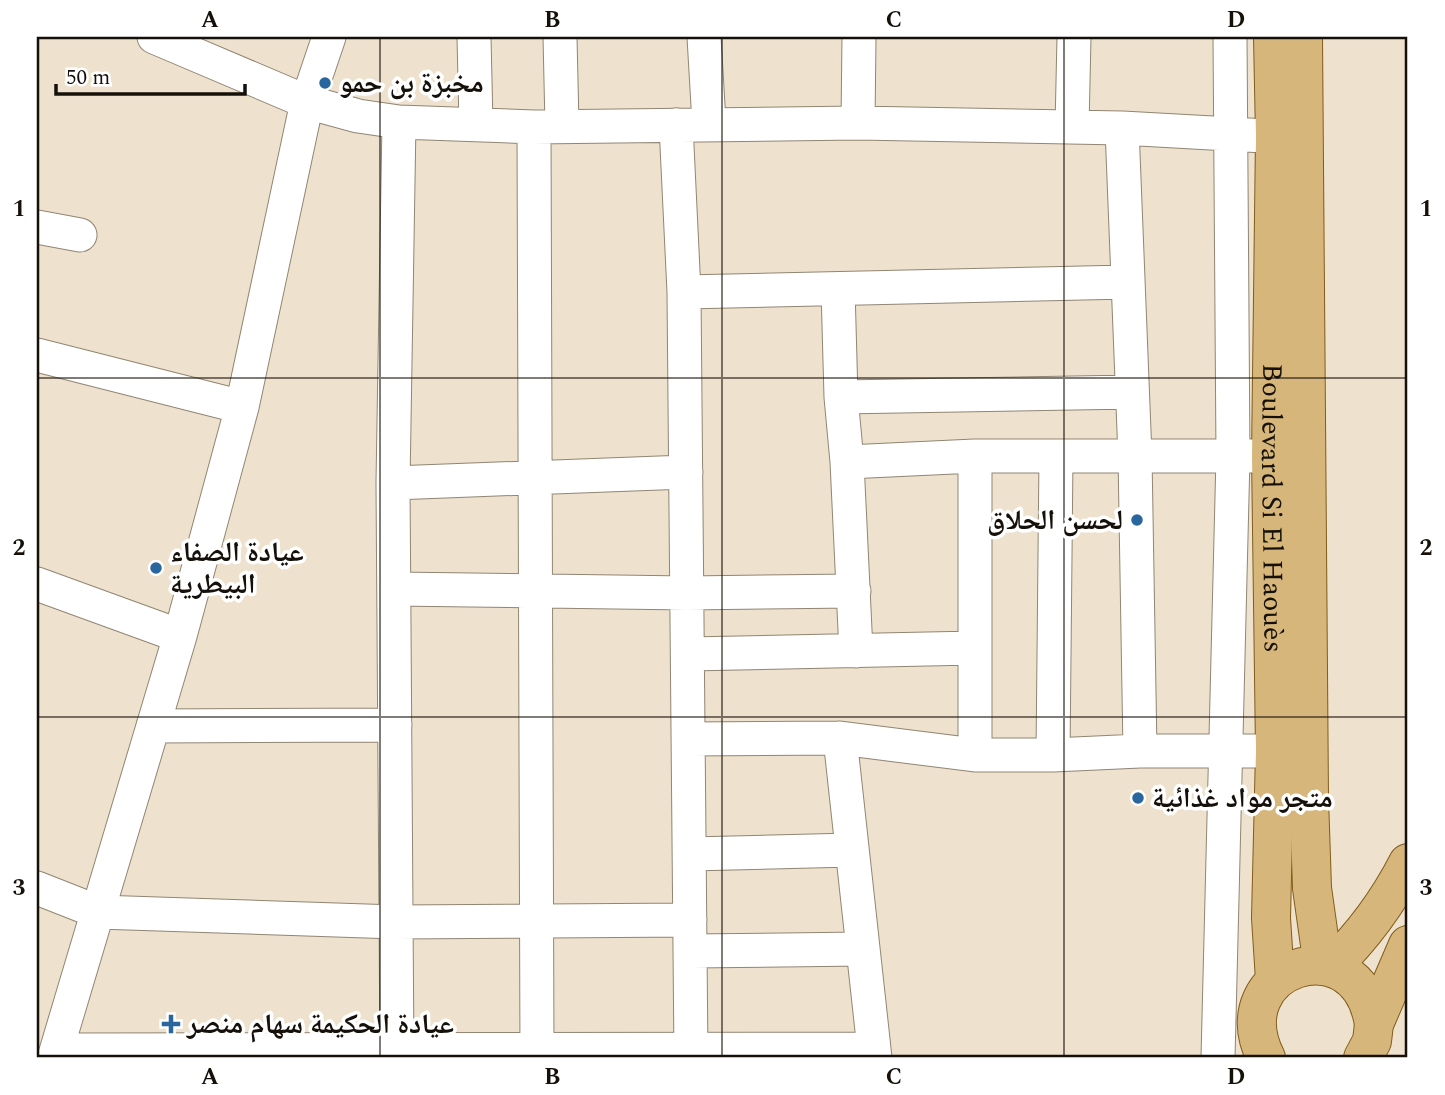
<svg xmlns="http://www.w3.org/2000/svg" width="1445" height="1095" font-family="Spectral,'Noto Naskh Arabic',serif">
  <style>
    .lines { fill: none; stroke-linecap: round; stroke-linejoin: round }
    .minor-casing { stroke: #918573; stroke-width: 35 }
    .major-casing { stroke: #805d1a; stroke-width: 40 }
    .minor { stroke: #fff; stroke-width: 33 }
    .major { stroke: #d6b67a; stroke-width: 38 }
    .grid { fill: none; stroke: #15110a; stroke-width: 2; stroke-opacity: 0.55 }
    .poi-dot { fill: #28669d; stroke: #fff; stroke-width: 2.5 }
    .labels { text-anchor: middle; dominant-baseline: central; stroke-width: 7; stroke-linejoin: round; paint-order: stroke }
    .poi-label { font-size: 28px; font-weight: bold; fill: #15110a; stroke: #fff; text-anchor: start }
    .street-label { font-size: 28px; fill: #15110a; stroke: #fff }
    .neatline { fill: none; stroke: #15110a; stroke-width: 2.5 }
    .grid-label { font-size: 23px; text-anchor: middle; font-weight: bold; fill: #15110a }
  </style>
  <rect width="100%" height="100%" fill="#eee1cd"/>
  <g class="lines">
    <g class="minor-casing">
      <path id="minor" d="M154,37l153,65 51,14 41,6 135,5 324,-4 264,5 179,10
        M474,37l2,87
        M560,37l2,88
        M704,37l5,86
        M858,123l1,-86
        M676,125l8,167 7,766
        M534,127l3,931
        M1072,127l2,-90
        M1122,128l13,328 5,295
        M37,227l43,8
        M838,289l3,108 6,65 128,-6h280
        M684,292l444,-10
        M37,355l205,52
        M841,397l291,-5
        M975,456v299
        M847,462l9,189
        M393,483l293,-11
        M37,584l143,52
        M394,589l293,4 167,-2
        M688,654l287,-6
        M153,726l242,-1
        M840,738l35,320
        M689,739l151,-1 135,17h78l87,-4h135
        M1053,755l3,-299
        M690,854l162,-4
        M37,888l61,24 298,10 294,-2
        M691,951l172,-2
        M57,1050l817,-1
        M54,1058l126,-422 62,-229 65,-305 22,-65
        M397,1058l-4,-575 6,-361
        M1218,1058l15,-601 -3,-420"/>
    </g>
    <g class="major-casing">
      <g id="major">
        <path id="s1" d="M1273,37l2,99 -4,320 4,295 -4,167 4,62"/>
        <path d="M1303,37l6,761 3,90 11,78"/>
        <path d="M1331,967c32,-31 57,-65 77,-104"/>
        <path d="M1266,1058c-45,-90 91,-137 108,-34"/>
        <path d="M1363,1058l9,-17 2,-17 34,-79"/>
      </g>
    </g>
    <use href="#minor" class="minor"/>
    <use href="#major" class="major"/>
  </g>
  <path class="grid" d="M380,37v1021M722,37v1021M1064,37v1021M37,378h1371M37,717h1371"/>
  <g class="poi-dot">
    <circle cx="325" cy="83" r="7"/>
    <circle cx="1137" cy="520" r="7"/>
    <circle cx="156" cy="568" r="7"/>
    <circle cx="1138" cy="798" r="7"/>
    <path d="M167.5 1013.5h7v7h7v7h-7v7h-7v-7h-7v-7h7z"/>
  </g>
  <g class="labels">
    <g class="poi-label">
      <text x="339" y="83">مخبزة بن حمو</text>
      <text x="1123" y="520" text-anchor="end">لحسن الحلاق</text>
      <text x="170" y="552">عيادة الصفاء<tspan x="170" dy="32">البيطرية</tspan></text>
      <text x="1152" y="798">متجر مواد غذائية</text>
      <text x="187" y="1024">عيادة الحكيمة سهام منصر</text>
    </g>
    <g class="street-label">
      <text stroke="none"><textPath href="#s1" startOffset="471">Boulevard Si El Haouès</textPath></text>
    </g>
  </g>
  <rect width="1445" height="1095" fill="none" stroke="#ffffff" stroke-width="77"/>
  <path d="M56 84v10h189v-10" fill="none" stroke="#15110a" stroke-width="3.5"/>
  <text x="66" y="84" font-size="21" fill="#15110a" stroke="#ffffff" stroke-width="5" paint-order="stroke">50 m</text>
  <rect x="38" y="38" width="1368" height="1018" class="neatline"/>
  <g class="grid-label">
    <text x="210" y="27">A</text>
    <text x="552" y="27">B</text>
    <text x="894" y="27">C</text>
    <text x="1236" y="27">D</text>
    <text x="19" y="216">1</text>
    <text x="1426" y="216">1</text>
    <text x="19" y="555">2</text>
    <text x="1426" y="555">2</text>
    <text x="19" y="895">3</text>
    <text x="1426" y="895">3</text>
    <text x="210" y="1084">A</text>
    <text x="552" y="1084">B</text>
    <text x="894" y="1084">C</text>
    <text x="1236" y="1084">D</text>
  </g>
</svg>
